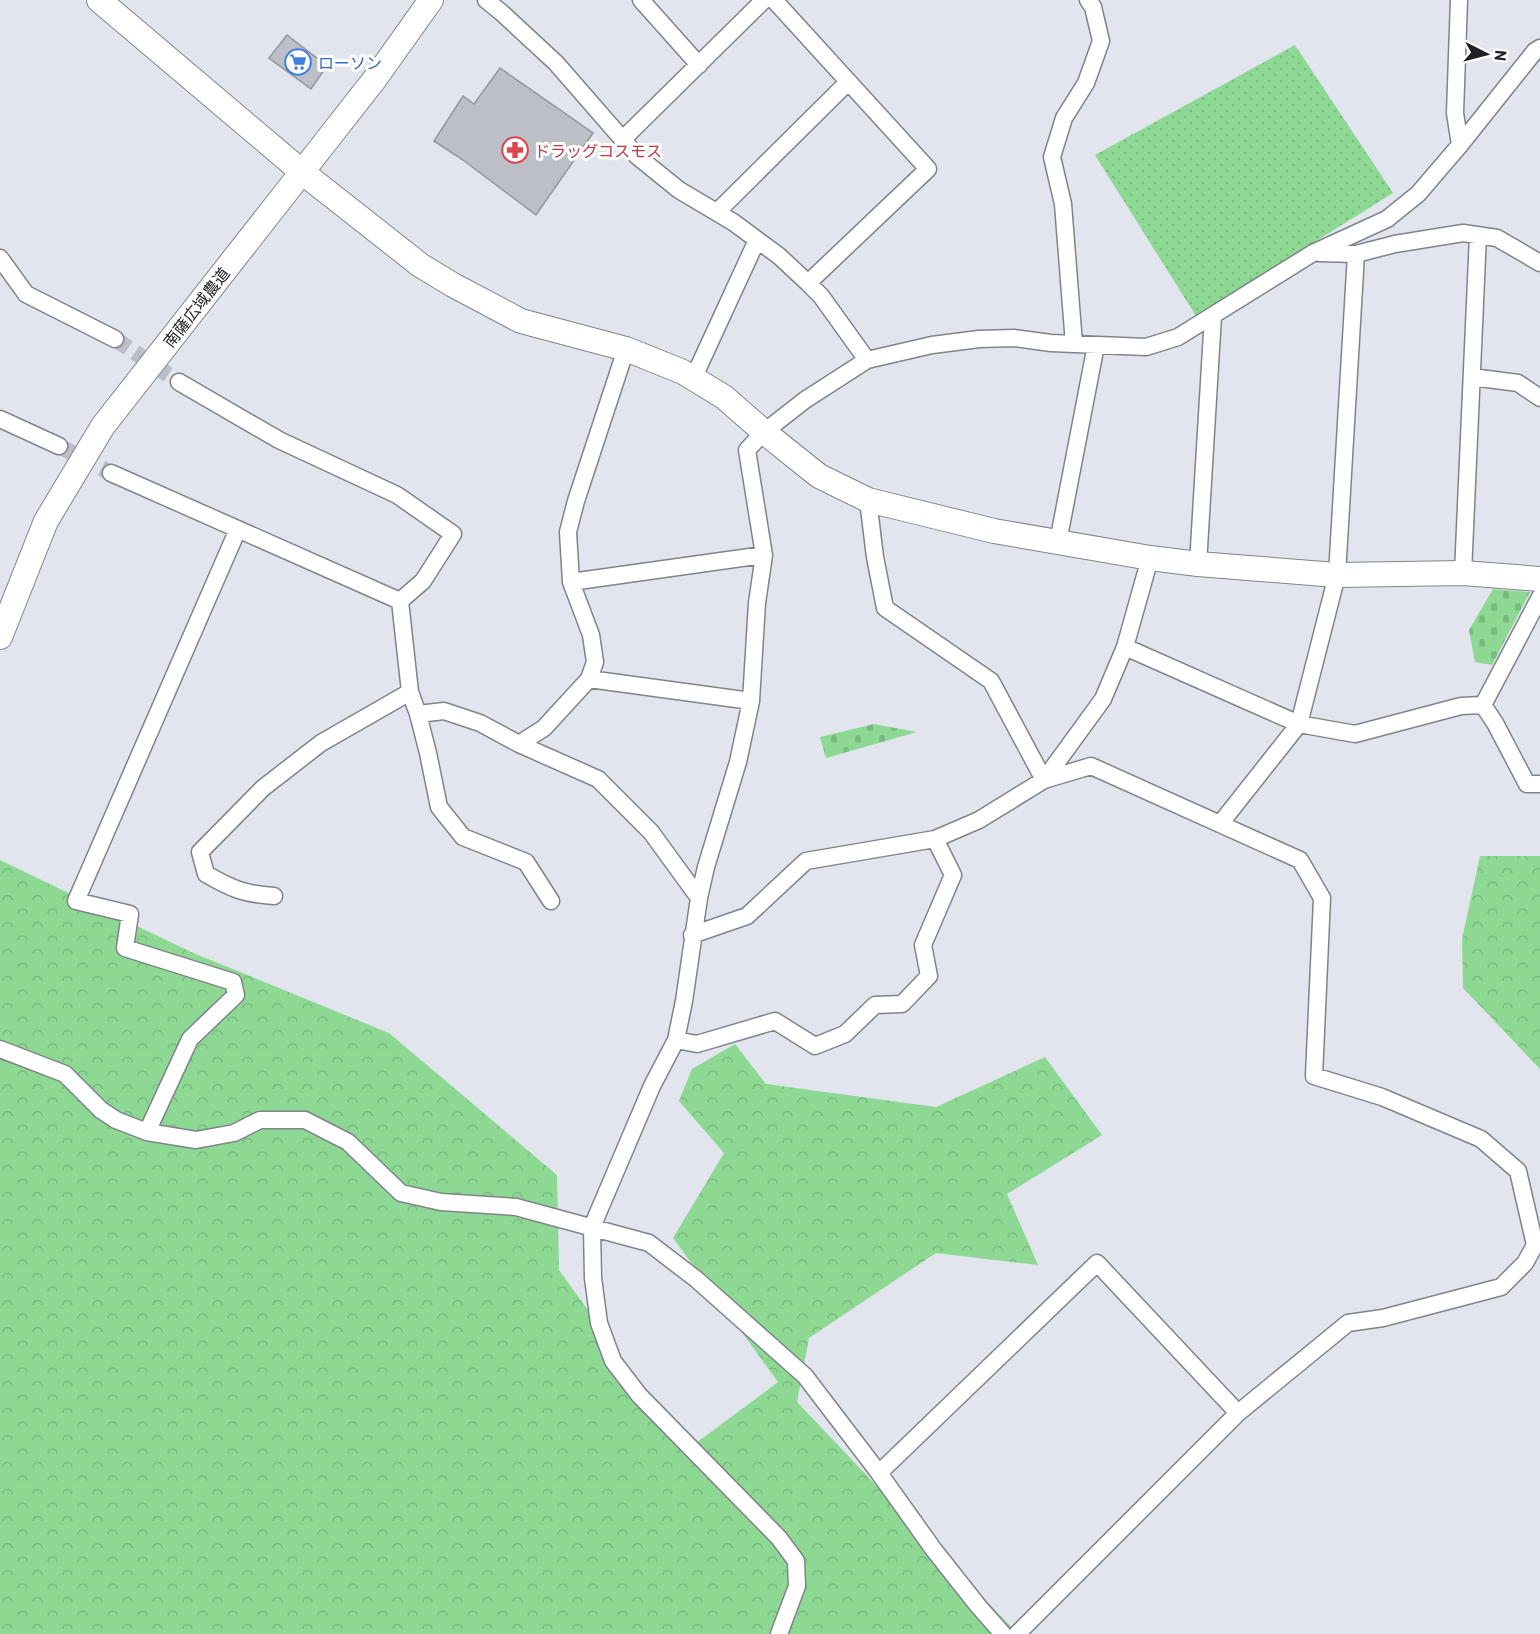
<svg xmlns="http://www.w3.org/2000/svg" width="1540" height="1634" font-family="Barlow,'Noto Sans JP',sans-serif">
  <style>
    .grass { fill: url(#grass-dots) }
    .forest { fill: url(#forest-crowns) }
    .cemetery { fill: url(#cemetery-stones) }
    .building { fill: #bdbfc8; stroke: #92959c; stroke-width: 1.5 }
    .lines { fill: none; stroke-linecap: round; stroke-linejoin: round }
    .street-tunnel { stroke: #bbbec6; stroke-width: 16; stroke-dasharray: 16 8; stroke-linecap: butt }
    .street-casing { stroke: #81838b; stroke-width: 19 }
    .secondary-casing { stroke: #81838b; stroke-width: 26 }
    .street { stroke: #fff; stroke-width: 16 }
    .secondary { stroke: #fff; stroke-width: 24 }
    .labels { text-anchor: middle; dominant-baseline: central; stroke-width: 6; stroke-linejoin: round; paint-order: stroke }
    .shop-label { font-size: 16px; fill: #366cbe; stroke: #fff; text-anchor: start }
    .health-label { font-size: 16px; fill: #be3a42; stroke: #fff; text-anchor: start }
    .street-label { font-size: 16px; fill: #202124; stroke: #fff }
  </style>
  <defs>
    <pattern id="grass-dots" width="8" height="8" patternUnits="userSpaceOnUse" patternTransform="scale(1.5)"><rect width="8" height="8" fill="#8dd993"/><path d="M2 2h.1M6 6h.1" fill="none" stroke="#79ba7f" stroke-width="1.8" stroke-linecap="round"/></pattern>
    <pattern id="forest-crowns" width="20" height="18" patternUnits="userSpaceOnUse" patternTransform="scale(1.5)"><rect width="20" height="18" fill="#8dd993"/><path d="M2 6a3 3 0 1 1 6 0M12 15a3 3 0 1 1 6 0" fill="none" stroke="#79ba7f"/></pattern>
    <pattern id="cemetery-stones" width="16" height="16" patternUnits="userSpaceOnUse" patternTransform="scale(1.5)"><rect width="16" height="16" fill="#8dd993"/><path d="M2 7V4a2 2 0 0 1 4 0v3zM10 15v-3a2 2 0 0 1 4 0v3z" fill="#79ba7f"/></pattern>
  </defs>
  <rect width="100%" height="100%" fill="#e2e5ee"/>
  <path class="grass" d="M1295,45l98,148 -197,123 -101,-161z"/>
  <path class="forest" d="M1480,856h60v213l-77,-81 -1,-49z
    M0,860l191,92 198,81 168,142 2,95 129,179 90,-67 -105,-144 51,-85 -45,-52 13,-32 43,-25 31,40 170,23 109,-50 57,78 -95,59 31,71 -102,-12 -127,85 -12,64 221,232h-1018z"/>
  <path class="cemetery" d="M1493,589l37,3 -38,73 -17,-3 -6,-32z
    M874,724l43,8 -91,26 -6,-21z"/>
  <path class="building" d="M287,35l40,31 -16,23 -42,-31z
    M500,68l93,65 -57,82 -73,-55 -29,-19 29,-45 11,8z"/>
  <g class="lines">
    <path class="street-tunnel" d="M115,339l64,43
      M59,446l52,27"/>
    <g class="street-casing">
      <path id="street" d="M486,0l16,13 54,50 81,93 42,34 54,32 46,34 29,27 13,13 46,64
        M641,0l58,65
        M774,0l154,169 -120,114
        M622,140l142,-140
        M1460,145l75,-94 5,-3
        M717,212l131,-130
        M1319,253l37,1 39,-10 68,-11 34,5 43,25
        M0,258l26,36 89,45
        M1074,344l-11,-140 -11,-47 12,-39 22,-35 15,-42 -8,-34 -5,-7
        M1472,377l46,6 22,15
        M693,379l64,-139
        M179,382l100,58 118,55 56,39 -30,47 -23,20
        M0,419l59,27
        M111,473l289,128
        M868,500l7,57 10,51 106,73 53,99
        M1058,542l38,-197
        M1150,558l-25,89 174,77 56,10 106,-28 22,-1 12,18 32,61h13
        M1198,564l15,-248
        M1463,573l15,-338
        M571,582l193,-27
        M400,601l10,91 8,22 10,39 11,54 24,30 63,25 25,39
        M589,679l162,22
        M1483,705l57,-108
        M418,714l26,-3 36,12 39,21 79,35 53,53 48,66
        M519,744l25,-16 45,-49 6,-17 -4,-27 -20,-53 -3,-50 8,-31 50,-152
        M1044,780l59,-81 22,-52
        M1220,824l79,-100 38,-149 19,-321
        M274,896c-30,-2 -42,-7 -68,-22l-6,-22 63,-64 58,-45 89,-51
        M692,935l55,-19 59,-55 129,-22 44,-19 65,-40 47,-14 209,94 22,38 -8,178 68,21 99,42 37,32 17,74 -10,18 -24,24 -118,31 -35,5 -110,90 -221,221
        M676,1040l21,4 78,-23 40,25 30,-12 30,-29 27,-1 27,-28 -6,-31 30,-70 -18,-36
        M0,1049l65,25 36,36 15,10 31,12 49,8 38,-7 26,-13h45l43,22 53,51 40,9 75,5 133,36 47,36 109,97 74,97 55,77 45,57 24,27
        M147,1132l43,-93 46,-44 -3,-13 -108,-34 5,-34 -54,-13 162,-372
        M879,1473l218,-210 141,150
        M779,1634l18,-48 -1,-25 -17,-23 -140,-143 -26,-34 -14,-38 -6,-45 -1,-51 60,-141 24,-46 8,-39 15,-103 7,-31 32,-105 13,-61 6,-98 7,-48 -17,-105 17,-18 41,-32 62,-40 65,-15 47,-6 35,-1 37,5 95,4 32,-10 135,-84 74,-34 31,-25 42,-49 -5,-32 4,-113"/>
    </g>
    <g class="secondary-casing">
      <path id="secondary" d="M99,0l203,172 118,93 33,20 68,36 105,28 57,23 41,25 40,35 55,44 49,24 126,31 156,27 48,6 139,11 126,-2 77,6
        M0,637l46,-116 57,-95 271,-346 57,-80"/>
    </g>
    <use href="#street" class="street"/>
    <use href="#secondary" class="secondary"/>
  </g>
  <defs>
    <g id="supermarket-ring" transform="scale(1.35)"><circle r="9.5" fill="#fff" stroke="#3f7fe0" stroke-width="1.5"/><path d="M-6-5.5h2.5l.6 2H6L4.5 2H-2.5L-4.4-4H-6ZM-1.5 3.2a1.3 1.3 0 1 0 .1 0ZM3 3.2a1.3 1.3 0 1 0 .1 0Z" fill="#3f7fe0"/></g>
    <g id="pharmacy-ring" transform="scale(1.35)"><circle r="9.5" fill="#fff" stroke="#e0444e" stroke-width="1.5"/><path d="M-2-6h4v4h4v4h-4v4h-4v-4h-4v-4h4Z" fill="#e0444e"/></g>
  </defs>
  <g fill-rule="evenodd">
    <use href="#supermarket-ring" x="298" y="62"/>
    <use href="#pharmacy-ring" x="515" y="150"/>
  </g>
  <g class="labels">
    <g class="shop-label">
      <text x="318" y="62">ローソン</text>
    </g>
    <g class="health-label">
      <text x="534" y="150">ドラッグコスモス</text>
    </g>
    <g class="street-label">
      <text transform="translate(196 307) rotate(-52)">南薩広域農道</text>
    </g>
  </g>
  <g transform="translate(1486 54) rotate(96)" stroke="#ffffff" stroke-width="4.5" paint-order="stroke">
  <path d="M0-4.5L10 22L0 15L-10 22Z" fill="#202124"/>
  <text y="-9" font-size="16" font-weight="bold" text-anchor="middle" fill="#202124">N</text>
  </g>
</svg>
